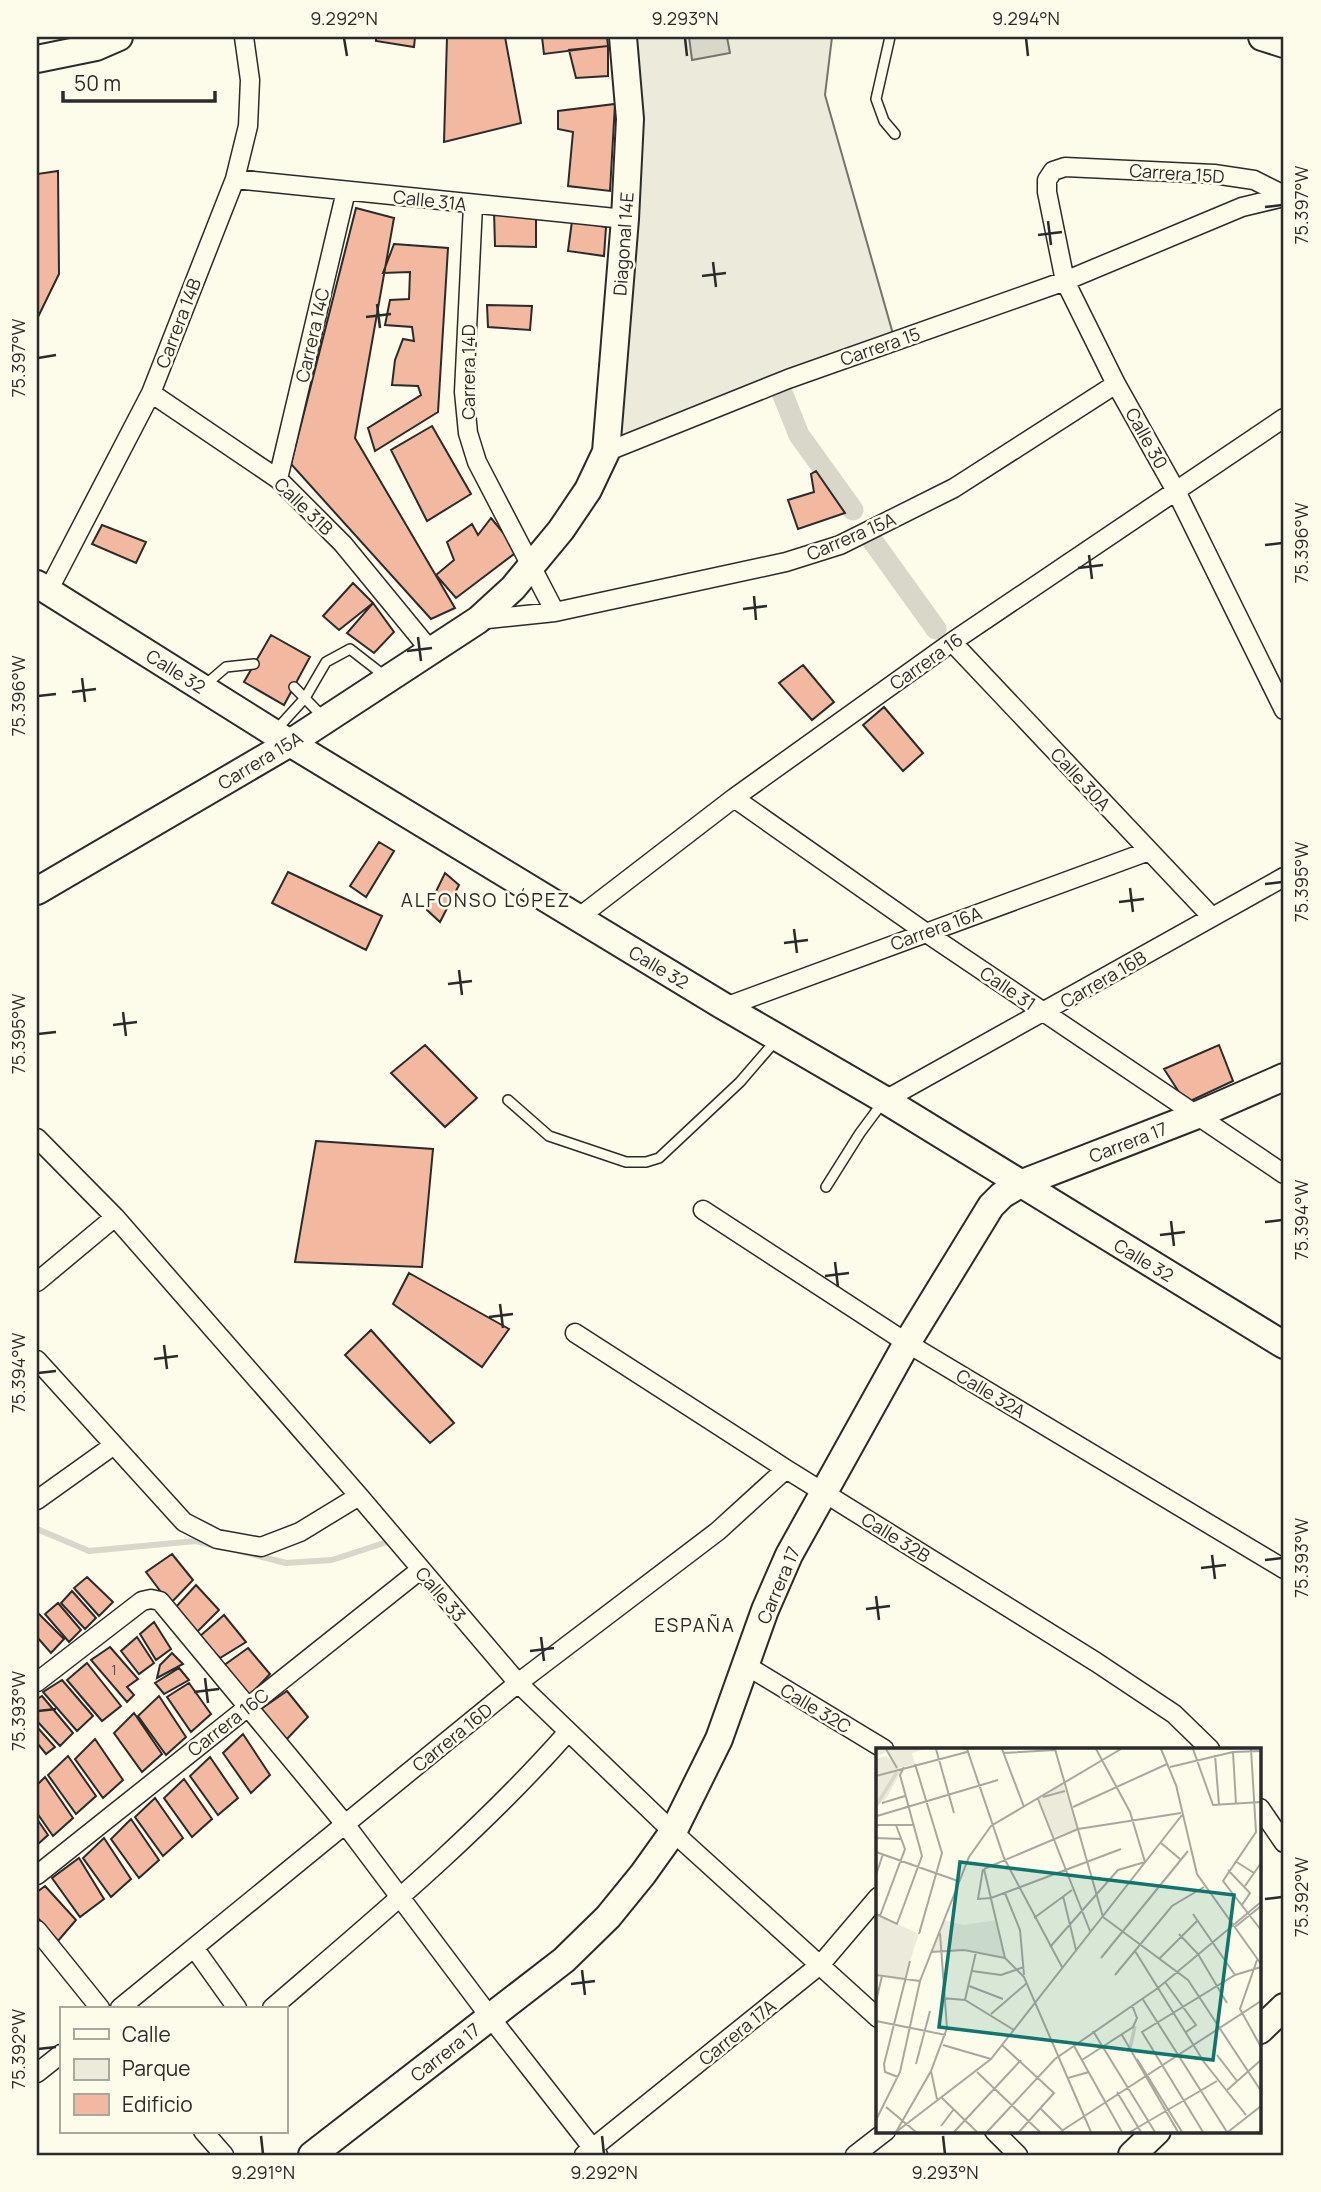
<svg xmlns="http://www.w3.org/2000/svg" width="1321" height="2192" font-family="Manrope,sans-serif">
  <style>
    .green { fill: #ecebdb; stroke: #74746e; stroke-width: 2 }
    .water { fill: #d8d7c9; stroke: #74746e; stroke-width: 2 }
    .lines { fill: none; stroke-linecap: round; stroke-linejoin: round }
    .stream { stroke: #d8d7c9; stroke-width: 6 }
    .canal { stroke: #d8d7c9; stroke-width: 21 }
    .building { fill: #f2b8a0; stroke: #2b2b2b; stroke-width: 2 }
    .lane-casing { stroke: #2b2b2b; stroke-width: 12 }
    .street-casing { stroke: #2b2b2b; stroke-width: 21 }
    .secondary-casing { stroke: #2b2b2b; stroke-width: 30 }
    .lane { stroke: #fdfbea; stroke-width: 9 }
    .street { stroke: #fdfbea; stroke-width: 18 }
    .secondary { stroke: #fdfbea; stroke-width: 26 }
    .ticks { fill: none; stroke: #2b2b2b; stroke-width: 2.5 }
    .labels { text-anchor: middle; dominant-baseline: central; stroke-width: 5; stroke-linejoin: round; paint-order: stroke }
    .number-label { font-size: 14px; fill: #5d4e48 }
    .street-label { font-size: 18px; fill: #2b2b2b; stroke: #fdfbea }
    .neighbourhood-label { font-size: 19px; letter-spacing: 2px; fill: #2b2b2b; stroke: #fdfbea }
    .inset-river { fill: none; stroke: #d8d7c9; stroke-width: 3.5 }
    .inset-road { fill: none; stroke: #a9a89e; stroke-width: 2 }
    .view { fill: #0f766e; fill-opacity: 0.15; stroke: #0f766e; stroke-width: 3.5 }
    .inset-edge { fill: none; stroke: #2b2b2b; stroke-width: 3.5 }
    .neatline { fill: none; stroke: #2b2b2b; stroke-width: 2.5 }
    .ticks-label { font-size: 18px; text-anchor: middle; fill: #2b2b2b }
  </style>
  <rect width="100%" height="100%" fill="#fdfbea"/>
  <path class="green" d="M623,37h209l-7,58 70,246 -297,112z"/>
  <path class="water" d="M689,37h38l3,16 -38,7z"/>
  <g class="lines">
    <path class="stream" d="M37,1529l52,22 107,-10 19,5
      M239,1551l47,12 46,-3 58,-19"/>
    <path class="canal" d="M783,395l16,40 54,75
      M872,540l64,89"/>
  </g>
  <path class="building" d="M376,37h39l-1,10 -38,-6z
    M447,37h58l16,86 -77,19z
    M542,37h65l1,9 -64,8z
    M608,46v30l-32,2 -7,-28z
    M615,104l-5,87 -42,-5 5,-54 -15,-3v-18z
    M58,171l1,103 -22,45v-145z
    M356,208l38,10 -39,220 100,170 -24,11 -140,-155z
    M494,211l42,2v34l-41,-1z
    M572,221l34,6 -2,29 -36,-5z
    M394,244l54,4 -10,164 -63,39 -7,-23 53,-33 -3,-9 -26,-1 3,-25 8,-21 11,2 -2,-14 -27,-2 5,-25 19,-1 1,-27 -27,1z
    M487,305l45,1 -2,24 -42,-3z
    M432,426l39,68 -44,27 -36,-71z
    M816,471l29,42 -47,16 -10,-29 26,-8 -3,-18z
    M491,518l27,33 -62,47 -20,-23 18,-15 -7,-18 25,-18 6,11z
    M102,525l44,17 -10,21 -44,-19z
    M353,583l20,20 -34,27 -16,-14z
    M373,603l21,29 -20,21 -27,-20z
    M271,635l39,22 -26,48 -40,-23z
    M803,665l31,37 -22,18 -33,-37z
    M884,707l39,46 -20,18 -40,-46z
    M379,842l15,9 -28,46 -16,-11z
    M288,872l94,44 -16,34 -94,-47z
    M445,873l14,12 -19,37 -13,-12z
    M425,1045l52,53 -32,29 -54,-54z
    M1219,1045l14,36 -47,22 -22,-34z
    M316,1141l117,8 -11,118 -127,-5z
    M409,1273l100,56 -27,38 -89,-63z
    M371,1330l83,93 -24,20 -85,-88z
    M172,1554l21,26 -23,24 -24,-32z
    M87,1577l26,25 -14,14 -25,-28z
    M196,1585l23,25 -23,23 -21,-25z
    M72,1591l24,27 -11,11 -24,-26z
    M58,1603l23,27 -12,12 -24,-28z
    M39,1614l25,25 -13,14 -14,-16v-21z
    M224,1615l22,27 -26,16 -21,-21z
    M154,1622l17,27 -15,11 -16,-26z
    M137,1637l17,26 -15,11 -18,-23z
    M110,1647l28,32 -11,8 7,8 -7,7 -36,-42z
    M248,1648l22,26 -23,24 -24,-32z
    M172,1653l11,11 -26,14 3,-13z
    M87,1663l34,43 -19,15 -35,-41z
    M179,1668l10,12 -25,14 -9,-11z
    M62,1680l31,36 -16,15 -34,-39z
    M189,1683l22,31 -20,18 -24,-35z
    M287,1691l21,26 -23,24 -24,-32z
    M42,1696l31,37 -13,13 -23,-25v-22z
    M159,1696l27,41 -20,18 -28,-39z
    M134,1713l28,41 -20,18 -28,-39z
    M37,1727l18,20 -9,7 -9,-11z
    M243,1734l27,41 -19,18 -28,-40z
    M95,1739l28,41 -20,18 -28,-39z
    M68,1756l28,40 -20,18 -28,-39z
    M210,1757l28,41 -20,17 -28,-39z
    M45,1777l28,41 -20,18 -16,-23v-28z
    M184,1779l28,40 -20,18 -28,-39z
    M155,1798l28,40 -20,18 -28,-39z
    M37,1819l11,16 -11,10z
    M131,1819l28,41 -20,18 -28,-39z
    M104,1838l27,41 -20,18 -28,-39z
    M79,1858l25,41 -24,18 -28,-39z
    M45,1886l31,34 -18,21 -21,-24v-25z"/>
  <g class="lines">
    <g class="lane-casing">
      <path id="lane" d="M890,37l-14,62 8,22 11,13
        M204,686l22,-19 28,-3
        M294,687l30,31
        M276,730l29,-32 21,-36 24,-13 36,28
        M508,1100l41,36 77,26h20l13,-4 81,-76 37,-43
        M826,1187l34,-54 23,-31"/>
    </g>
    <g class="street-casing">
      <path id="street" d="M235,179l390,40
        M1284,195l-30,-15 -40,-6 -149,-7 -12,4 -6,9v12l18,89 51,103 60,107 108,219
        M473,205l-9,187 4,41 9,29 78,150
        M151,393l127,86 65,65 87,106
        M606,452l182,-73 277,-98 177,-74 42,-10
        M278,479l68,-288
        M48,591l103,-198 84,-214 13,-53 2,-46 -6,-43
        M478,620l77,-8 231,-50 54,-17 114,-57 162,-104
        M952,642l259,274
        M734,798l191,134 359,242
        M578,918l156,-120 218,-156 332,-224
        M725,1007l424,-156
        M885,1100l399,-223
        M37,1138l78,79 244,279 159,187 155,149 205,186
        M703,1210l204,133 377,226
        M37,1282l78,-65
        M575,1333l211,136 310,193 78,52 36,35
        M37,1360l147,162 33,17 44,8 39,-15 59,-36
        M37,1500l77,-55
        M747,1666l137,83
        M37,1682l105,-81 9,-2 9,2 185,223 145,193 108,138
        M1260,1808l24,35
        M37,1875l383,-305
        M37,1930l63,78
        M195,1949l42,59
        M120,2008l398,-325 200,-152 68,-62
        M272,2008c102,-88 206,-174 295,-275
        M37,2073l24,-19
        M203,2131l21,24
        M994,2131l24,24
        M584,2155l237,-191 57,-67
        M855,2155l31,-24"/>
    </g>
    <g class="secondary-casing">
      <path id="secondary" d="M1262,37l22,7
        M37,59l59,-12 23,-10
        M37,584l253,159 435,264 160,93 399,245
        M37,891l253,-148 188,-123 35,-32 48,-58 27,-40 18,-38 19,-233 5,-100 -7,-82
        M1260,2030l24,-23
        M312,2155l252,-195 44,-43 35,-43 30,-42 46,-93 46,-129 24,-55 118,-212 84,-137 11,-11 18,-11 175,-68 89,-39
        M1132,2155l25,-24"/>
    </g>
    <use href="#lane" class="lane"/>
    <use href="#street" class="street"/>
    <use href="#secondary" class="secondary"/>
  </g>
  <path class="ticks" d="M344,38l3,18M685,38l2,18M1026,38l2,18M1265,207l17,-2M1048,221l3,24M1038,235l24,-3M713,262l3,25M702,276l24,-3M377,304l3,24M366,317l25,-3M38,358l18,-3M1265,545l17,-2M1089,555l3,24M1078,568l25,-3M754,596l2,24M743,609l24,-3M418,637l3,24M407,651l25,-3M82,678l3,24M72,692l24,-3M38,696l18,-2M1265,884l17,-2M1130,888l3,24M1119,902l25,-3M794,929l3,24M784,943l24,-3M459,970l3,25M448,984l24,-3M123,1012l3,24M113,1025l24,-3M38,1034l18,-2M1171,1221l3,25M1265,1222l17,-2M1160,1235l25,-3M835,1262l3,25M825,1276l24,-3M500,1304l3,24M489,1317l24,-3M164,1345l3,24M154,1359l24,-3M38,1373l18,-2M1212,1555l3,24M1265,1560l17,-2M1201,1568l25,-3M876,1596l3,24M866,1609l24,-3M541,1637l3,24M530,1651l24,-3M205,1678l3,25M194,1692l25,-3M38,1711l18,-2M1265,1899l17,-2M582,1970l3,25M571,1984l24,-3M38,2049l18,-2M261,2136l2,18M602,2136l2,18M943,2136l2,18"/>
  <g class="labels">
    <g class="number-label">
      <text x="114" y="1669">1</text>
    </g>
    <g class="street-label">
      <text transform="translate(1177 173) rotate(4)">Carrera 15D</text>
      <text transform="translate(430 200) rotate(6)">Calle 31A</text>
      <text transform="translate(623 244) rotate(-86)">Diagonal 14E</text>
      <text transform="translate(178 323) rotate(-69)">Carrera 14B</text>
      <text transform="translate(312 335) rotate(-77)">Carrera 14C</text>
      <text transform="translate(880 346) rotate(-19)">Carrera 15</text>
      <text transform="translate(468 372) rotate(-90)">Carrera 14D</text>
      <text transform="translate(1147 438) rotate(61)">Calle 30</text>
      <text transform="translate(304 506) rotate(44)">Calle 31B</text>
      <text transform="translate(851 536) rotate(-23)">Carrera 15A</text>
      <text transform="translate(926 661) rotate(-35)">Carrera 16</text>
      <text transform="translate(176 671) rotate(32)">Calle 32</text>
      <text transform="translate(260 760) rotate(-31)">Carrera 15A</text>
      <text transform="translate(1081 779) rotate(47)">Calle 30A</text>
      <text transform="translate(936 928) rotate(-20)">Carrera 16A</text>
      <text transform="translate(659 967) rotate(31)">Calle 32</text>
      <text transform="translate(1103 979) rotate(-30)">Carrera 16B</text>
      <text transform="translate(1008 988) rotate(34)">Calle 31</text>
      <text transform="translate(1128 1142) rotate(-21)">Carrera 17</text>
      <text transform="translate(1144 1260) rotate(31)">Calle 32</text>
      <text transform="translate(991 1393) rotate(31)">Calle 32A</text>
      <text transform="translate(896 1537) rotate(32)">Calle 32B</text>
      <text transform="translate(778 1585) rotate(-67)">Carrera 17</text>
      <text transform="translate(441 1594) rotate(49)">Calle 33</text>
      <text transform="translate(816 1708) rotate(31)">Calle 32C</text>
      <text transform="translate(228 1722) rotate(-38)">Carrera 16C</text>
      <text transform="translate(452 1737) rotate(-39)">Carrera 16D</text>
      <text transform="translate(737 2032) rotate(-39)">Carrera 17A</text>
      <text transform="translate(445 2052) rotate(-38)">Carrera 17</text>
    </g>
    <g class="neighbourhood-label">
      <text x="486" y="900">ALFONSO LÓPEZ</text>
      <text x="695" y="1625">ESPAÑA</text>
    </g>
  </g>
  <g transform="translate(876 1748)">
    <rect width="385" height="385" fill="#fdfbea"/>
    <path d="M0,1h48l-12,4 3,11 -18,4 -10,-16 -11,4zM10,8l16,14 -16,29 -10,5v-45zM187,35l15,46 -25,8 -15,-38zM0,166l43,20 -16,47 -27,-6zM68,172l20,5 32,-5 9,39 -41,-9 -33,2z" fill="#ecebdb"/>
    <path class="inset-river" d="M0,58l21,-34M254,300l5,-22"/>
    <path class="inset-road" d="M10,1l11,19M60,1l18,64M91,1l37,109 58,109M126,1l22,58M179,1l48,168M220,1l34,63 15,50M285,1l15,36 21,89 64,90M317,1l20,56 48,-3M375,1l5,83 -33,49 38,49M357,4l3,52M127,5l52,-3M339,7l4,50M39,16l27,89 -23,81M294,19l63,-15 28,-1M0,28l91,-24M167,49l22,-6M162,51l52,132M6,55l23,-7M197,59l94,-43M1,68l121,-36M0,77h37M0,90l26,1M285,95l19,16M0,104l82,29M359,113l19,12M107,121l-5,30 13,-1 130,-49M108,121l21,89 19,19 67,155M108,121l94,-40 103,-16M352,122l22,23 -8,12M0,127l7,-21M369,138l16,-23M129,145l15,37 4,45M187,148l13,54M0,166l21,10 25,-68 -22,-81 4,-8M317,166l42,61M4,168l25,-67 -9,-24M227,169l85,63 73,111M158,170l38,-28M359,179l26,-21M303,186l19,20 29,49M174,199l68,-77 27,-8M259,203l69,111 42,53M55,204l33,-2 41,8M225,210l87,-107M283,211l39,-39M381,212l-17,49 21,38M96,223l29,4 23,-8M0,227l44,6M239,227l57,-69 32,-19M289,234l31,43 -10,7M93,238l34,13M66,250l23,2 49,30M266,250l85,134M89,252l11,-48M0,253l6,-25M115,266l36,-31M0,273l70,14M217,283l62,101M246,287l56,97M67,297l48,14M126,297l52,48 -35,39M198,298l48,86M341,307l20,26M261,311l45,73M206,312l51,-33 4,-9 -5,-13M40,316l14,-53M55,323l6,28M101,324l63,60M22,329l-13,-5 -1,-8 26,-103M192,330l21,-6M350,343l35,-31M241,344l24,40M66,350l35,34M10,359l30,25M165,361l23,23M0,372l24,-48 20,-91 49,-124 22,-31 130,-77M65,378l13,-17M20,384l35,-61 16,-43 -7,-95M20,384l95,-73 191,-244M78,384l67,-72M111,384l68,-73 103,-71 103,-86M184,384l201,-131M254,384l87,-51M327,384l-61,-100 93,-57 26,-8M352,384l33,-26"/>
    <path class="view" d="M84,114l274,33 -21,165 -274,-33z"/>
    <rect width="385" height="385" class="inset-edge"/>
  </g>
  <rect width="1321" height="2192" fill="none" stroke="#fdfbea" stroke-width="77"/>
  <rect x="60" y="2007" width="228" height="126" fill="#fdfbea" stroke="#a9a89e" stroke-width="2"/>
  <rect x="74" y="2029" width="35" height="10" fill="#fdfbea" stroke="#a9a89e" stroke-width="2"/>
  <text x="122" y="2042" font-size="21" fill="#2b2b2b">Calle</text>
  <rect x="74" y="2059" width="35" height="21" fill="#ecebdb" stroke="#a9a89e" stroke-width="2"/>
  <text x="122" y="2076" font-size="21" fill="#2b2b2b">Parque</text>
  <rect x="74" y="2094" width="35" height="21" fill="#f2b8a0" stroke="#a9a89e" stroke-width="2"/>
  <text x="122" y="2112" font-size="21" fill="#2b2b2b">Edificio</text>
  <path d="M63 91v10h152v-10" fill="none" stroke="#2b2b2b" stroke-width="3.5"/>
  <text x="74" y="91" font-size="21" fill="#2b2b2b" stroke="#fdfbea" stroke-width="5" paint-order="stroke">50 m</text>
  <rect x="38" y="38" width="1244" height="2116" class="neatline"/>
  <g class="ticks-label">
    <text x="344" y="25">9.292°N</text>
    <text x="685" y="25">9.293°N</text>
    <text x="1026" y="25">9.294°N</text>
    <text transform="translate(1302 205) rotate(-90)" y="6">75.397°W</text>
    <text transform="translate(19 358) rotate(-90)" y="6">75.397°W</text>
    <text transform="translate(1302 543) rotate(-90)" y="6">75.396°W</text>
    <text transform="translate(19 696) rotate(-90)" y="6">75.396°W</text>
    <text transform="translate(1302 882) rotate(-90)" y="6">75.395°W</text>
    <text transform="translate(19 1034) rotate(-90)" y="6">75.395°W</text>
    <text transform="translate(1302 1220) rotate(-90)" y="6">75.394°W</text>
    <text transform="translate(19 1373) rotate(-90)" y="6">75.394°W</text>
    <text transform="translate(1302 1558) rotate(-90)" y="6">75.393°W</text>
    <text transform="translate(19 1711) rotate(-90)" y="6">75.393°W</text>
    <text transform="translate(1302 1897) rotate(-90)" y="6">75.392°W</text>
    <text transform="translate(19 2049) rotate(-90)" y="6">75.392°W</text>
    <text x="263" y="2179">9.291°N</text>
    <text x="604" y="2179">9.292°N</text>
    <text x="945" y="2179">9.293°N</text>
  </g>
</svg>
